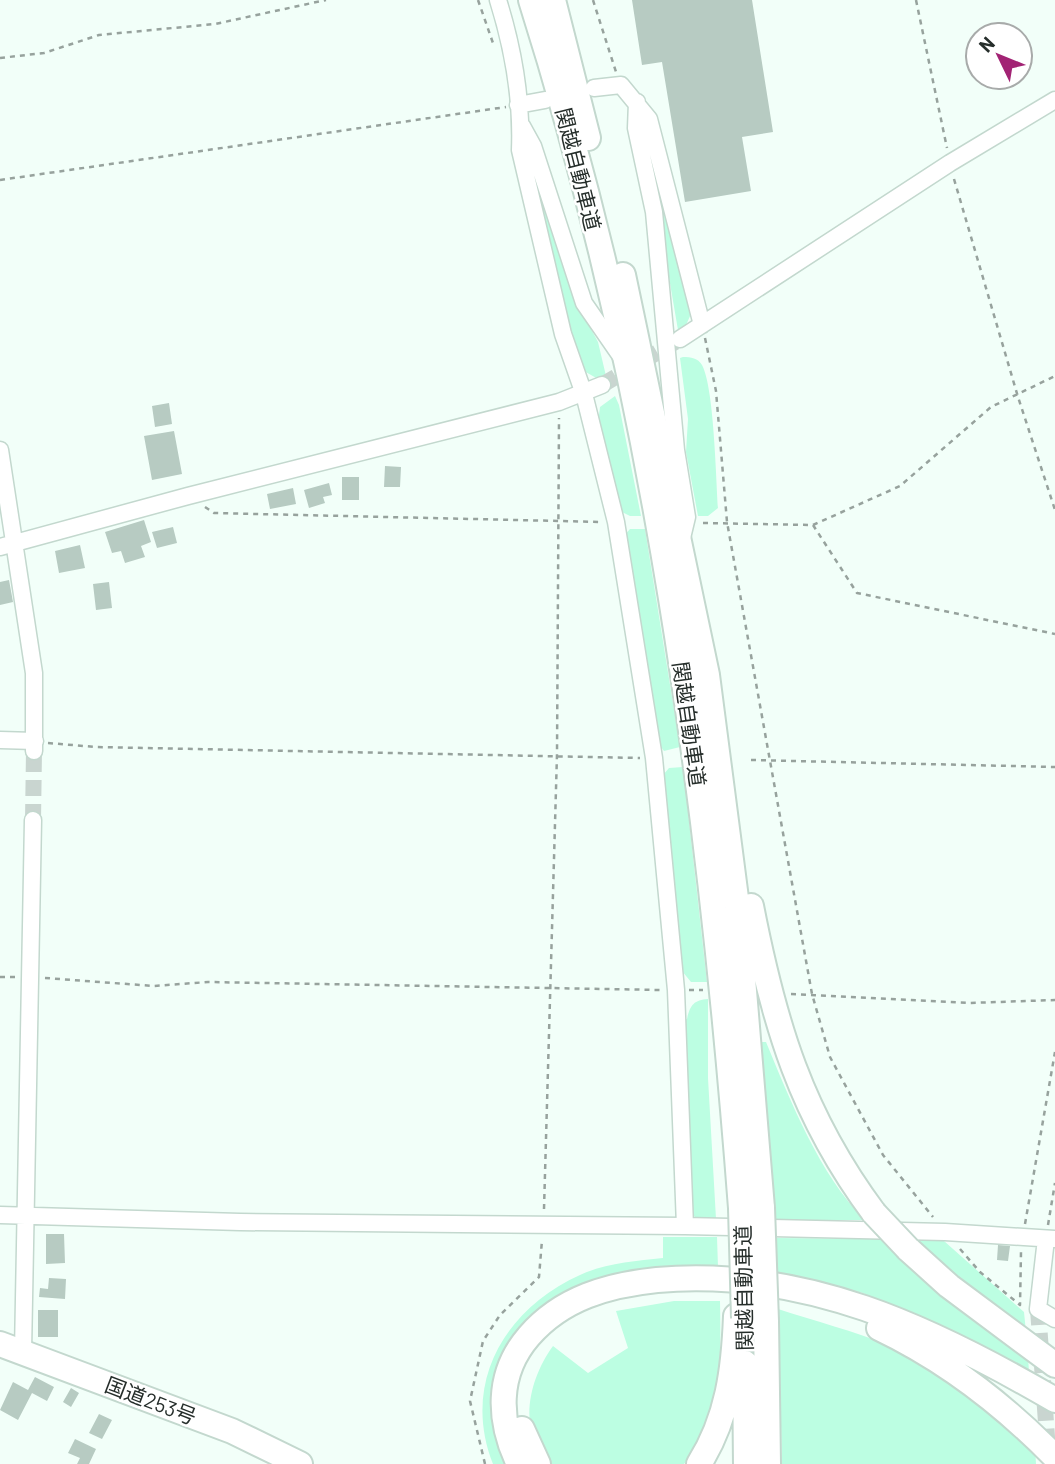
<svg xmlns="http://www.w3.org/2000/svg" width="1055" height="1464" font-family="Barlow,'Noto Sans JP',sans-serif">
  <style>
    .green { fill: #bcfee2 }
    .building { fill: #b7cbc2 }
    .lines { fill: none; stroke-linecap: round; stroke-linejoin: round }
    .minor-tunnel { stroke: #c9d5d0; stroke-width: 16; stroke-dasharray: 16 8; stroke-linecap: butt }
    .minor-casing { stroke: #c3d8ce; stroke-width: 19 }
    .highway-casing { stroke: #c3d8ce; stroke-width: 28 }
    .path { stroke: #97a29d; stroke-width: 2.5; stroke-dasharray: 5 5; stroke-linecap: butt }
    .minor { stroke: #fff; stroke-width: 16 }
    .highway { stroke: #fff; stroke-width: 24 }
    .highway-bridge-casing { stroke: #c3d8ce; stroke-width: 28; stroke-linecap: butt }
    .highway-bridge { stroke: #fff; stroke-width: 24 }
    .labels { text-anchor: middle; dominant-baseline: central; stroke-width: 5; stroke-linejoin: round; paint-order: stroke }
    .street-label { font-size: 21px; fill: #262e2b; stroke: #fff }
  </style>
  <rect width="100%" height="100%" fill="#f2fff9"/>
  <path class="green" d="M646,143l45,171 -5,11 -8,5z
    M534,177l37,115 27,50 8,34 -8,3 -14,-8 -17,-51z
    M683,357c8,0 15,1 19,8 12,22 14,113 16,143l-10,8h-10l-12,-64 2,-33 -8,-61z
    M615,396l4,9 22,111h-11l-12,-6 -20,-87 2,-16z
    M630,529h15l35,218 -16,4 -6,-8 -36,-205z
    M683,767l24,215h-16l-9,-11 -19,-196 6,-7z
    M708,999v79l8,141h-19l-6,-6 -8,-193 4,-1c3,-14 7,-19 21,-20z
    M759,1042h7c24,58 54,134 99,178h-90z
    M663,1237h54l1,30 -78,4 -132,79 1,114h-16c-32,-81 12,-155 87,-189 26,-12 55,-14 83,-17z
    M775,1238l109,1 144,116 1,18 -166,-80 -86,-19z
    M915,1240l29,1 80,71 2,20 -62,-48z
    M674,1301h46c1,55 3,119 -36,163h-134c-34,-33 -21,-85 3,-118l35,27 40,-25 -12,-37z
    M778,1309c37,12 76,22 112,37 49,21 106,66 145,101l1,17h-254z"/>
  <path class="building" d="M632,0h120l21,132 -31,5 9,54 -66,11 -23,-140 -20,3z
    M169,403l3,21 -17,3 -3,-21z
    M174,431l8,43 -30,6 -8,-44z
    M385,466l16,1 -1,20h-16z
    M342,477h17v23h-17z
    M329,483l3,12 -9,2 2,6 -16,5 -5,-18z
    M293,488l3,16 -26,5 -3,-15z
    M144,520l7,22 -10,4 4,11 -20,6 -4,-12 -9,2 -7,-21z
    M173,527l4,16 -20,5 -5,-16z
    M80,545l5,23 -26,5 -4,-22z
    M9,580l4,22 -13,3v-23z
    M109,582l3,26 -16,2 -3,-26z
    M46,1234h18l1,29 -19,1z
    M998,1245l12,1 -2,15 -11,-1z
    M49,1278l17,1 -1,20 -26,-2 1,-9 8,1z
    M38,1310h20v27h-20z
    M35,1377l19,10 -7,14 -15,-8 -14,27 -18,-10 13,-28 15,8z
    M71,1388l8,5 -8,14 -8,-5z
    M99,1414l13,6 -10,19 -13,-6z
    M75,1439l21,10 -7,15h-12l3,-6 -12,-5z"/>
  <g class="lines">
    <path class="minor-tunnel" d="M602,385l73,-43
      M33,820l1,-69
      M1038,1309l10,142"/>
    <g class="minor-casing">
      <path id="minor" d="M498,0c15,48 24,100 22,150l43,184 21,60 32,128 38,236 22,232 9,236
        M594,88l27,-3 28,34 53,206
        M637,102l-1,26 18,84 22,238 11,67 -5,21
        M518,105l27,-5
        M522,126l11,20 51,157 36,52
        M680,339l270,-176 105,-63
        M0,450l34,223v78
        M0,547l188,-51 371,-94 43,-17
        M0,740l35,1
        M0,1215l240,7 445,4 260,6 110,7
        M1046,1239l-8,70 17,10
        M23,1352l10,-532"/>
    </g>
    <g class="highway-casing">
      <path id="highway" d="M531,0c124,391 179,800 210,1208
        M553,0l35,138
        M623,275l84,400 30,231 25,302
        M751,906c23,118 50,209 123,307
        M908,1249l41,37 106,79
        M766,1321l2,143
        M879,1328c67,32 124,76 176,129
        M0,1344l232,87 68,33
        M745,1363l1,101
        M522,1429l16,35
        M519,1464c-21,-43 -23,-90 10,-128 33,-38 79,-51 128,-56 146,-13 275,48 398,120
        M699,1464c29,-46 35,-95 37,-148"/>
    </g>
    <path class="path" d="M478,0l16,46
      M593,0l23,72
      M916,0l31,148
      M0,58l44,-5 55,-18 116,-11 111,-24
      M954,179l64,218 37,113
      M0,180l506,-73
      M705,338l11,53 11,131 85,472 18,63 53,98 50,62
      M205,507l9,6 389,9
      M703,523l110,2 87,-39 91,-79 64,-31
      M813,525l44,68 198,41
      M48,743l48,4 544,11
      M751,760l304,7
      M0,977h18
      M45,978l109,8 54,-4 453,8
      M689,990h14
      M791,994l178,9 86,-3
      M544,1209l13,-455 2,-336
      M1025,1224l30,-172
      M1048,1225l7,-42
      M960,1249l20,23 40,33 1,-53
      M485,1464l-15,-63 13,-60 17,-26 39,-38 3,-37"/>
    <use href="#minor" class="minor"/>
    <use href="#highway" class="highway"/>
    <g class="highway-bridge-casing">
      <path id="highway-bridge" d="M741,1208l3,110
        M762,1208l4,113
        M874,1213l34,36"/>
    </g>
    <use href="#highway-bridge" class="highway-bridge"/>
  </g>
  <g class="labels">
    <g class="street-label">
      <text transform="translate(579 169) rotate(76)">関越自動車道</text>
      <text transform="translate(690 724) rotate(82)">関越自動車道</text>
      <text transform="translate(743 1288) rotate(-91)">関越自動車道</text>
      <text transform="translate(151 1400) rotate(21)">国道253号</text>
    </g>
  </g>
  <g transform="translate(999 56) rotate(313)"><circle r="33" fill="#ffffff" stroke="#a8abaa" stroke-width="2"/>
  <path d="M0-5L12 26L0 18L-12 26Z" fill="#a22374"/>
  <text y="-10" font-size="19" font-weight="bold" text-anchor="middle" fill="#262e2b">N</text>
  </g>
</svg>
